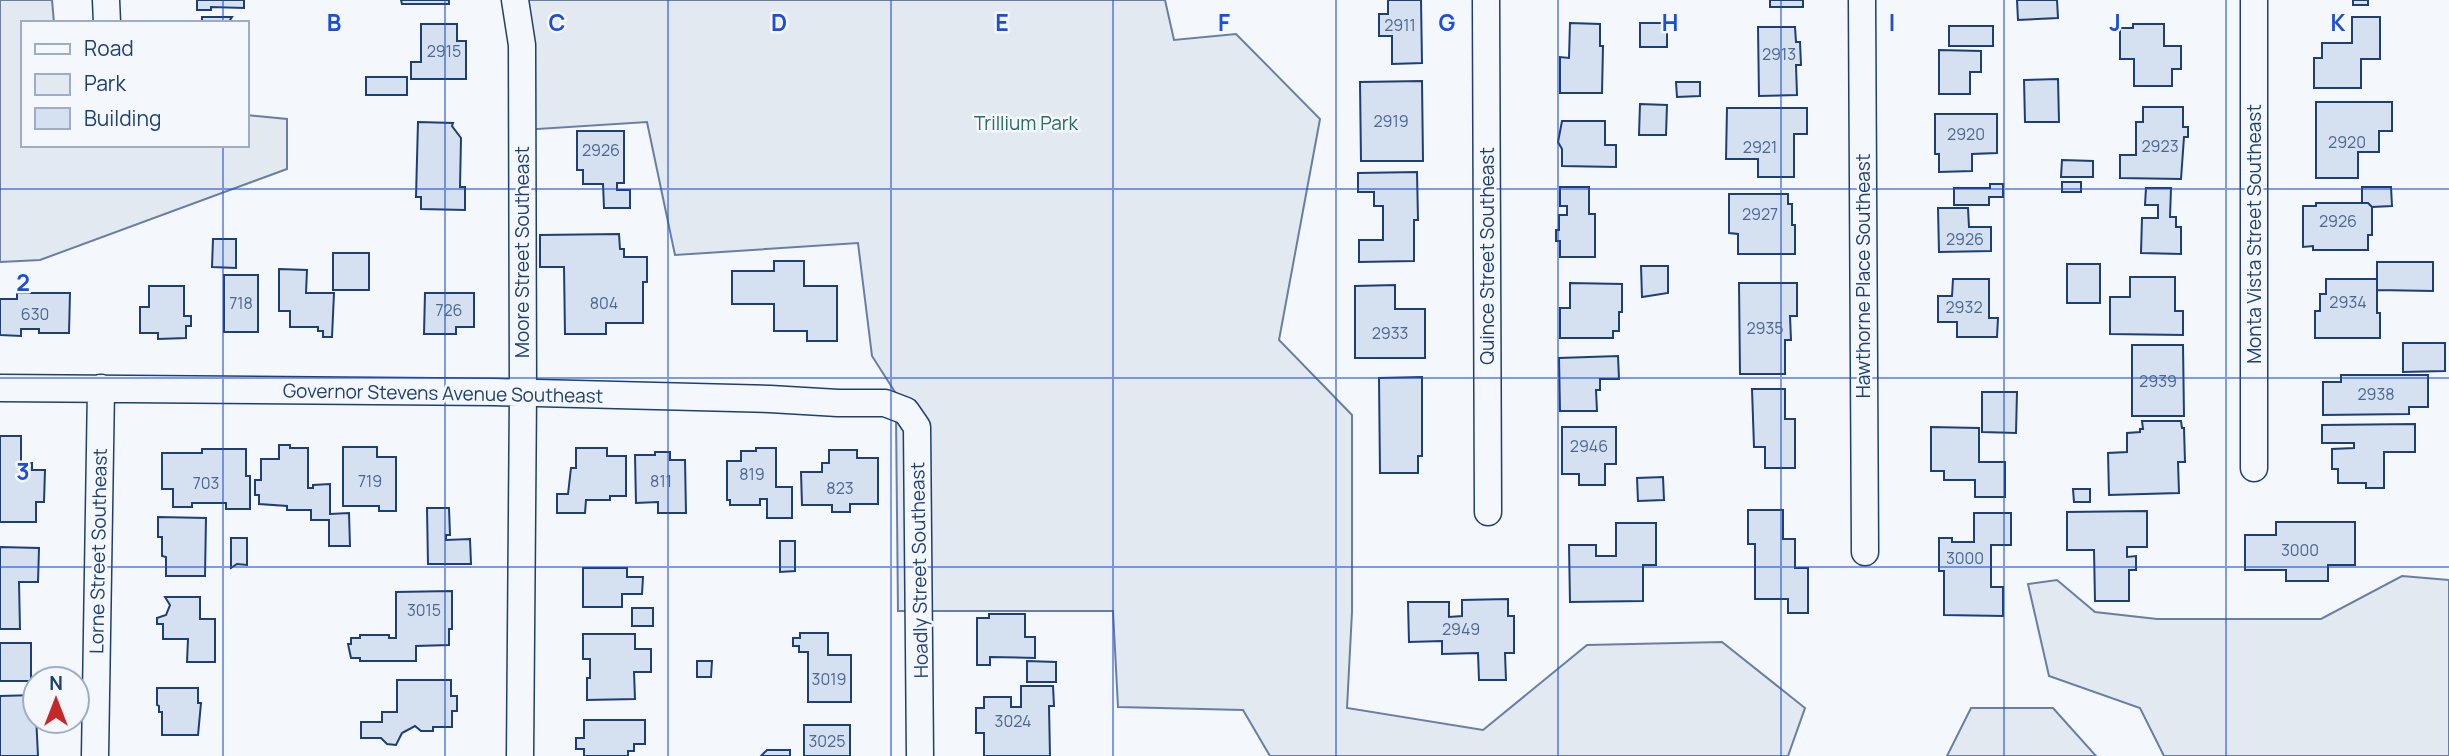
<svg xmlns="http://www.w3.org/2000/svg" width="2449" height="756" font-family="Manrope,sans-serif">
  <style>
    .green { fill: #e3e9f0; stroke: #687fa3; stroke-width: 2 }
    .building { fill: #d5e0f0; stroke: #1d3f73; stroke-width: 2 }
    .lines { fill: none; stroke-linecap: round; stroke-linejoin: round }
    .street-casing { stroke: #1d3f73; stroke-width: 29 }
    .street { stroke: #f4f7fb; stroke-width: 26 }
    .grid { fill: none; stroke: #1d4ed8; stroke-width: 2; stroke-opacity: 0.55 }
    .labels { text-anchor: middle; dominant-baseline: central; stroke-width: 5; stroke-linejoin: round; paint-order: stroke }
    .number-label { font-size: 16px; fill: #4b6792 }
    .park-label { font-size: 19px; fill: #2c6c60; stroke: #f4f7fb }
    .street-label { font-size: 19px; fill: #1d3f73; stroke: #f4f7fb }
    .grid-label { font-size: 23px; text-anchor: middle; font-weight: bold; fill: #1d4ed8; stroke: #f4f7fb; stroke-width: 5; stroke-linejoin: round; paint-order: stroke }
  </style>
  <rect width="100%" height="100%" fill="#f4f7fb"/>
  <path class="green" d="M0,0h52l2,23h-31v122h224v-30l40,4v50l-247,91 -40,2z
    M515,0h650l9,40 62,-6 84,85 -41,221 73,75v197l-5,96 136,22 104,-85 135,-3 83,66 -17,48h-518l-27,-46 -125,-3 -5,-96h-215l-2,-197h13l-37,-58 -14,-113 -183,12 -28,-133 -125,8z
    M2402,576l47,4v176h-285l-24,-48 -91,-32 -21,-92 29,-4 38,32 62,7h164z
    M1971,708h82l43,48h-149z"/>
  <path class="building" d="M197,0h47v8l-33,-1v3h-14z
    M401,0h48v4h-47z
    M1388,0h33l1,63 -30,1v-28h-13v-22h9z
    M1770,0h33v7h-33z
    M2017,0h40l1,18 -40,2z
    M2353,0h15v5h-15z
    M202,17h30l-4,6h-26z
    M2352,17h28v42h-19v29h-47v-30h8v-15h30z
    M1570,23l30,1v22h3l-1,47h-42v-36l9,1z
    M1640,23h27v24h-27z
    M421,24h36v17h9v38h-55v-17h10z
    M2133,24h31v22h17v23h-9v17h-38v-27h-14v-31h13z
    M1949,26h44v20h-44z
    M1758,27h37l1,15h4l1,23h-5l1,30 -38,1z
    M1939,50l42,1v21h-11v22h-31z
    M366,77h41v18h-41z
    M2058,79l1,43h-34l-1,-42z
    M1422,81l1,80h-62l-1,-79z
    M1676,82h24v14l-23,1z
    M2316,102h76v29h-13v21h-21v26h-42z
    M1640,104l27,1 -1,30h-27z
    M2143,107h40v20h5v10h-4l-3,42 -61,-1v-23h16v-33h7z
    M1727,108h80v26h-13v43h-36v-18h-32z
    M1935,114h62v39l-25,1v17l-33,1v-18h-4z
    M1562,121h43v24h11v22l-54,-1v-17l-4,-7z
    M418,122l35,1 -1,3 9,12 -1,49h5v23l-44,-1v-12h-5z
    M577,131h47v52h-7v7h13v18h-26l-1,-24h-20v-14h-6z
    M2062,160l31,1v16h-32z
    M1417,172l1,48h-4v41l-55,1v-22h24v-34h-9v-14h-16v-19z
    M2062,182h19v10h-19z
    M1990,184h13v13h-14v8h-35v-17h36z
    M1560,187h29v27h6v43h-35v-16h-4v-11h3v-15h8v-9h-7z
    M2362,187h29l1,19 -20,1 -4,-4h-6z
    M2146,188h25l-1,29h6v10h5v27l-40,-1 1,-35h16v-13h-13z
    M1729,194h59v10h4v21h3v29h-57v-20l-9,-1z
    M2316,203h52l4,4v28h-4v15h-55v-4l-10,1v-41h13z
    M1938,208h30l1,19h22v24l-52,1z
    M619,234l1,15h4v8h23v25h-4v41h-37v11h-41l-1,-67h-24v-32z
    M213,239h23v29l-24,-1z
    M333,253h36v37h-36z
    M774,261h30v25h33v55h-30v-10h-33v-27h-42v-33h42z
    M2377,262h56v29l-56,-1z
    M2067,264h33v39h-33z
    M1641,266h27v27l-26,4z
    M279,269l28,1 -1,23h28l-2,44h-9v-6h-5v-4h-28v-16h-11z
    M224,275h34v57h-34z
    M2130,277h45v34h8v24l-73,-1v-37h20z
    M1953,279h36v39h9l-1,19h-40v-15h-19v-26h14z
    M2326,279h51v34h3v25h-65v-27h5v-17h6z
    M1570,283l52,1v28h-3v19h-6v7h-53v-30h10z
    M1739,283h58v33h-7l1,24h-6v34h-45z
    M1395,285v24h30v49h-70v-72z
    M149,286h35v30h7v10h-5v12l-28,1v-6h-18v-26h9z
    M17,293h53l-1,40h-30v-4h-18v7l-21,-1v-36h17z
    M425,293h49v34h-18v7h-32z
    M2403,343h42v28l-42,1z
    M2132,345h51l1,71h-52z
    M1618,356l1,23h-19v11h-4l1,21h-37l-1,-53z
    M2341,375h87v32h-19v7l-86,1v-33h18z
    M1422,377v79h-4v17h-38l-1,-95z
    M1752,389h33v30h10v49h-30v-21h-11z
    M1982,392h35l-1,41 -34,-1z
    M2142,421h39l1,7h2l1,34h-7l1,31 -70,2 -1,-42 19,-1v-19l13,-1v-3h3z
    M2415,424v28h-31v36h-18v-5h-28v-14h-6v-20l22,-1v-5h-32v-18z
    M1562,427h54v37h-11v21h-26v-11h-17z
    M1931,427l48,1v34h26v35h-30v-17h-31v-9h-13z
    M0,436h21v27h11v7h13l-1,32h-8v20h-36z
    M279,445h11v3h18v40h5v-3l17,-1v30l19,-1 1,33h-21v-26h-18v-10h-24v-4l-28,-2v-9h-4v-15h6v-21h18z
    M343,447h34v10h19v54h-17v-5h-36z
    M576,448h31v8h19v40h-16v4h-24l-1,13h-28v-19h11l3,-26h5z
    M756,448h20v39h16v31h-25v-19h-7v6h-30v-5h-3v-39h14v-10h15z
    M202,449h44v27h4v33h-24v-6h-34v4h-19v-18h-11v-36h40z
    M829,450h28v8h21v46h-28v8h-18v-7h-30l-1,-33h21v-9h7z
    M655,452h15v8h15l1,53h-28v-11l-22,1 -1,-48h20z
    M1663,477l1,23 -26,1 -1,-23z
    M2073,489h17v13h-16z
    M427,508h22l1,27h-4v5l24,-1 1,25h-43z
    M1748,510h35v29h12v29h13v45h-20v-14h-33v-55h-7z
    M2147,511v36h-20v10l9,-1v14h-7v31h-34l-1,-51h-27v-38z
    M1974,513h37v32h-20v42h12v29l-59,-1v-44h-5v-33h13v4h22z
    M158,517l48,1 -1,58h-39v-19l-4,-1v-19h-4z
    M2276,522h79v43h-27v16h-42v-11h-41v-35h31z
    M1616,523h40v42h-13v36l-73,1 -1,-57h27v11h20z
    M231,538h16v27l-10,-1 -6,4z
    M780,541h15v30l-15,1z
    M0,547l39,1 -1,34h-19l1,47h-20z
    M583,568h44v9h16l-1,17h-20v13h-39z
    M452,591v38h-3v16l-33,1v15h-56v-3h-9l-3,-14h3v-6h9v-3h29v3h7v-46z
    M165,597h35v22h15v43h-28l1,-23h-25v-15h-6v-6l9,-3 4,-10z
    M1508,599v17h6v37h-9l1,27h-27l-1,-27 -36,1v-13l-33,1 -1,-40h41v15l13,-1v-16z
    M632,608h21v18h-21z
    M989,614h36v23h10v21l-45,-1v8h-13v-47h12z
    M800,633h28v22h23v47h-43v-50h-9v-6h-6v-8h7z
    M583,634h52v15h16v23h-17l1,27 -48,1v-22h3v-19h-7z
    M0,643h31v38h-31z
    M697,661h15l-1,16h-14z
    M1027,661l29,1v20h-29z
    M397,680h54v16h6v15h-5v16h-19v4h-12l-6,-5 -13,7 -6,12 -9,-1 -6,-6h-20v-16h21v-10h15z
    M1021,686h32l1,20h-5l1,50h-66v-23h-8v-25h8v-11h27v10h10z
    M157,688h41v15h3l-3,32h-36v-23h-3v-6l-2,-1z
    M35,695l3,61h-38v-60z
    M584,720h61v24h-11v7h-6v5h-44v-7h-8v-11h8z
    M804,725h46v31h-46z
    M767,750h23v6h-29z"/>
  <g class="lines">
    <g class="street-casing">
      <path id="street" d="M106,0l1,23
        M515,0l7,45 1,348 -3,363
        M1486,0l2,512
        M1862,0l3,552
        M2254,0v468
        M0,388l494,4 276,7 68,4h47l21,8 11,16 3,329
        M95,756l6,-368"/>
    </g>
    <use href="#street" class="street"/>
  </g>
  <path class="grid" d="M223,0v23M445,0v756M668,0v756M891,0v756M1113,0v756M1336,0v756M1558,0v756M1781,0v756M2004,0v756M2226,0v756M223,145v611M0,189h2449M0,378h2449M0,567h2449"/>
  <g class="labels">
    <g class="number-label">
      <text x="1400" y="25">2911</text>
      <text x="444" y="51">2915</text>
      <text x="1779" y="54">2913</text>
      <text x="1391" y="121">2919</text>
      <text x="1966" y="134">2920</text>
      <text x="2347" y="142">2920</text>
      <text x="2160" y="146">2923</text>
      <text x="1760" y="147">2921</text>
      <text x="601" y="150">2926</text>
      <text x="1760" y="214">2927</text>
      <text x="2338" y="221">2926</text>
      <text x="1965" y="239">2926</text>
      <text x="2348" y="302">2934</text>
      <text x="241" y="303">718</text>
      <text x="604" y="303">804</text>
      <text x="1964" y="307">2932</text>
      <text x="449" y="310">726</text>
      <text x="35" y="314">630</text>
      <text x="1765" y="328">2935</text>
      <text x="1390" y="333">2933</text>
      <text x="2158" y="381">2939</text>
      <text x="2376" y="394">2938</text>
      <text x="1589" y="446">2946</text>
      <text x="752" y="474">819</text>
      <text x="370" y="481">719</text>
      <text x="661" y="481">811</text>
      <text x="206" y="483">703</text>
      <text x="840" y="488">823</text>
      <text x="2300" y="550">3000</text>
      <text x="1965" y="558">3000</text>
      <text x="424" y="610">3015</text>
      <text x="1461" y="629">2949</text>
      <text x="829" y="679">3019</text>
      <text x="1013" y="721">3024</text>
      <text x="827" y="741">3025</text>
    </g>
    <g class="park-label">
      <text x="1026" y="123">Trillium Park</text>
    </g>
    <g class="street-label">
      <text transform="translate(2254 234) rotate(-90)">Monta Vista Street Southeast</text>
      <text transform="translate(522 252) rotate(-90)">Moore Street Southeast</text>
      <text transform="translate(1487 256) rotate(-90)">Quince Street Southeast</text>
      <text transform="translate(1863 276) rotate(-90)">Hawthorne Place Southeast</text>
      <text transform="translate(443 393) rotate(1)">Governor Stevens Avenue Southeast</text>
      <text transform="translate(98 551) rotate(-89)">Lorne Street Southeast</text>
      <text transform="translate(919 570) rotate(-91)">Hoadly Street Southeast</text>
    </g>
  </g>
  <g class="grid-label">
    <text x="334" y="31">B</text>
    <text x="557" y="31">C</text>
    <text x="779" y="31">D</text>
    <text x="1002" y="31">E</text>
    <text x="1224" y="31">F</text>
    <text x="1447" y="31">G</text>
    <text x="1670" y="31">H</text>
    <text x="1892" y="31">I</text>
    <text x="2115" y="31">J</text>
    <text x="2338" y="31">K</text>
    <text x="23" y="291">2</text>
    <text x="23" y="480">3</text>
  </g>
  <rect x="21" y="21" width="228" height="126" fill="#f4f7fb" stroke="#9eadc5" stroke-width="2"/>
  <rect x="35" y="44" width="35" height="10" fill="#f4f7fb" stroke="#9eadc5" stroke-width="2"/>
  <text x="84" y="56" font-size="21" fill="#1d3f73">Road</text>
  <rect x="35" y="74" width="35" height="21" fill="#e3e9f0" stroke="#9eadc5" stroke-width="2"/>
  <text x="84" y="91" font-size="21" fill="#1d3f73">Park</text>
  <rect x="35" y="108" width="35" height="21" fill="#d5e0f0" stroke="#9eadc5" stroke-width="2"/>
  <text x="84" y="126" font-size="21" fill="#1d3f73">Building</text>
  <g transform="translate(56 700)"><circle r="33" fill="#f4f7fb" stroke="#9eadc5" stroke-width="2"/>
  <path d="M0-5L12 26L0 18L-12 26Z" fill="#c62828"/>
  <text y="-10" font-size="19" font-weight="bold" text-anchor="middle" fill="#1d3f73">N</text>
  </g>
</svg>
